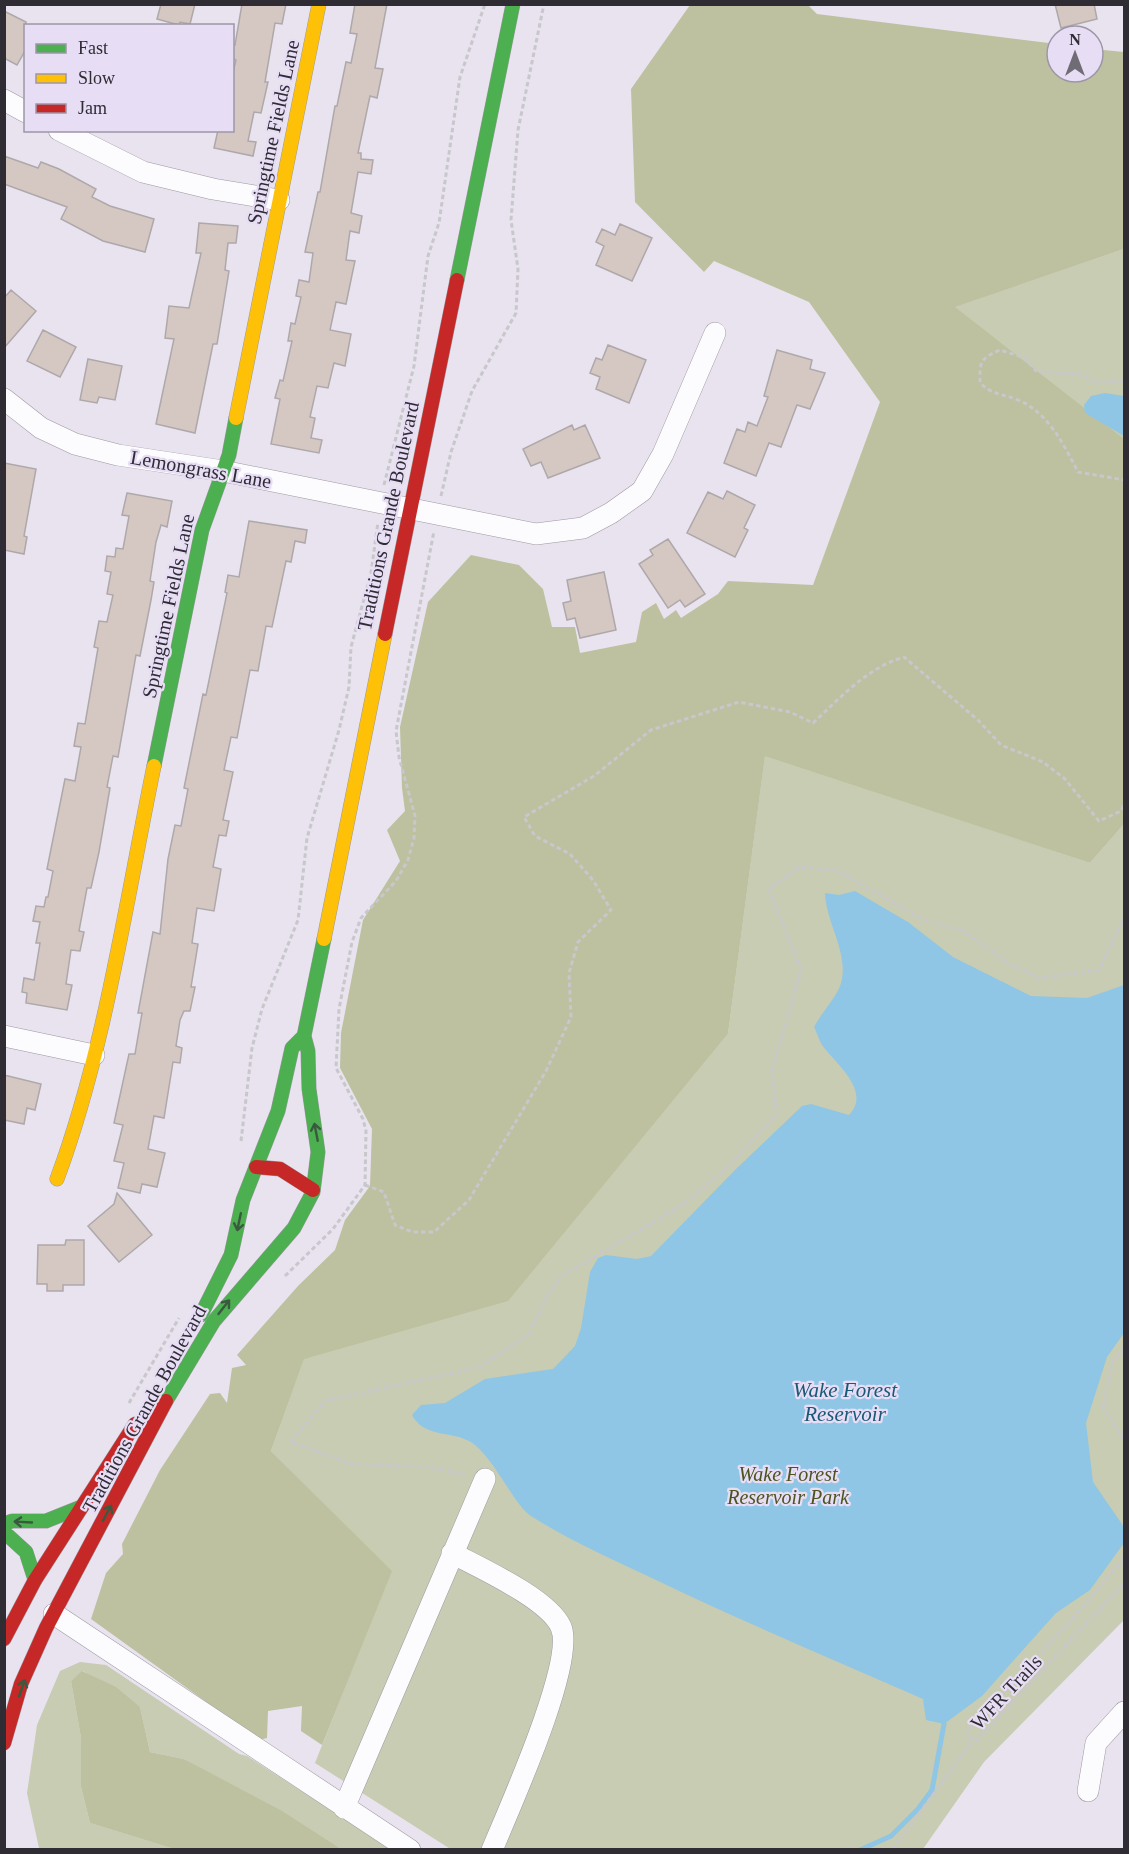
<svg xmlns="http://www.w3.org/2000/svg" width="1129" height="1854" font-family="'Times New Roman',serif">
  <style>
    .green { fill: #c8ccb2 }
    .forest { fill: #bdc19f }
    .water { fill: #8fc6e5 }
    .lines { fill: none; stroke-linecap: round; stroke-linejoin: round }
    .stream { stroke: #8fc6e5; stroke-width: 5 }
    .building { fill: #d5c8c3; stroke: #aea8aa; stroke-width: 1.5 }
    .street-casing { stroke: #9d99a1; stroke-width: 22 }
    .fast-casing { stroke: #9d99a1; stroke-width: 15 }
    .slow-casing { stroke: #9d99a1; stroke-width: 15 }
    .jam-casing { stroke: #9d99a1; stroke-width: 15 }
    .path { stroke: #c8c7cb; stroke-width: 3; stroke-dasharray: 4.5 3; stroke-linecap: butt }
    .street { stroke: #fcfbfd; stroke-width: 21 }
    .fast { stroke: #4caf50; stroke-width: 14 }
    .slow { stroke: #ffc107; stroke-width: 14 }
    .jam { stroke: #c62828; stroke-width: 14 }
    .oneway { stroke: #395a3e }
    .labels { text-anchor: middle; dominant-baseline: central; stroke-width: 4.5; stroke-linejoin: round; paint-order: stroke }
    .street-label { font-size: 20px; fill: #2f2c34; stroke: #e7ddf5 }
    .park-label { font-size: 20px; font-style: italic; fill: #4b541f; stroke: #e7ddf5 }
    .water-label { font-size: 21px; font-style: italic; fill: #1a5975; stroke: #e7ddf5 }
  </style>
  <rect width="100%" height="100%" fill="#e8e3ef"/>
  <path class="green" d="M1124,249v192l-170,-134z
    M765,755l325,108 34,-39v796l-140,142 -61,87 -471,1 -137,-87 76,-192 -120,-120 33,-93 204,-58 220,-266z
    M80,1662l26,3 133,89 8,2 144,93h-50l-157,-90 -34,-7 -10,-45 -57,-36 -12,10 10,57v49l9,36 84,26 -135,-1 -12,-55 10,-68 23,-54z"/>
  <path class="forest" d="M690,5h118l9,9 240,30v28h36v-23l31,3v197l-169,58 169,132v385l-34,39 -325,-107 -37,278 -220,267 -204,58 -33,92 121,120 -70,174 -21,-14 1,-25 -34,5 -1,27 -8,2 -168,-121 15,-46 17,-19 -1,-10 38,-74 50,-76 10,-1 7,10 5,-35 14,-3 -9,-10 61,-69 37,-36 10,-30 25,-34 2,-57 -32,-61 1,-35 22,-113 37,-59 -13,-31 18,-19 -3,-23 -2,-61 28,-125 43,-47 48,10 24,24 9,38h23l5,26 56,-11 6,-30 14,-9 8,16 12,-9 5,8 37,-24 10,-13 85,4 67,-183 -71,-100 -95,-41 -10,11 -69,-70 -4,-113z
    M82,1671l34,16 24,20 10,45 34,7 98,52 59,38h-167l-84,-26 -9,-36v-49l-10,-57z"/>
  <path class="water" d="M1105,393l19,3v40l-39,-23 -1,-8 7,-9z
    M855,891l53,31 45,35 78,39 56,2 37,-13v348l-17,24 -21,66 7,59 31,45v16l-34,47 -34,23 -74,83 -38,28 -18,-4 -3,-21c-89,-39 -179,-77 -267,-119 -42,-20 -86,-39 -125,-64 -16,-10 -35,-54 -56,-71 -19,-16 -50,-5 -63,-30l9,-10 24,-2 40,-24 68,-10 22,-23 6,-18 9,-56 8,-14 8,-3 31,4 14,-3 85,-87 66,-63 9,-2 38,11c23,-24 -13,-51 -27,-70 -3,-5 -5,-12 -8,-18 7,-14 26,-33 28,-48 5,-29 -16,-57 -17,-86l14,2z"/>
  <g class="lines">
    <path class="stream" d="M860,1850l31,-14 27,-27 14,-19 12,-66"/>
  </g>
  <path class="building" d="M161,4h34l-5,20 -10,-2 -1,3 -22,-6z
    M242,4h44l-4,20 -7,-1 -10,59h3l-7,31 -7,-1 -6,29 8,1 -3,14 -39,-8 4,-18h14v-54l4,-16 -4,-1v-14h3z
    M355,4h32l-12,64 8,1 -6,29 -7,-2 -12,57h3v6l12,1 -2,14 -13,-2 -7,41 11,3 -3,17 -9,-2 -4,29 9,1 -3,14 -6,29 -10,-2 -6,28 21,4 -6,32 -11,-3 -6,25 -11,-2 -7,31 5,1 -4,20 11,2 -3,13 -48,-9 9,-45 -5,-1 5,-18 3,1 9,-40h-4l3,-18 4,1 6,-27 -5,-1 3,-16 10,2 4,-29 -8,-1 13,-60h2l15,-86h2l9,-44 5,1 6,-29 -7,-1z
    M1055,4h39l3,15 -36,9z
    M4,11l22,11v27l-9,16 -13,-7z
    M4,156l34,12 3,-6 18,7 37,20 -4,8 18,9 44,13 -9,33 -42,-11 -42,-22 6,-12 -63,-23z
    M199,223l39,3 -2,17h-8l-3,27 4,1 -12,73h-4l-18,89 -39,-9 18,-85 -9,-1 4,-32 20,2 12,-55h-5z
    M620,224l32,14 -20,43 -36,-16 8,-19 -8,-4 6,-13 13,6z
    M11,290l25,21 -32,37v-50z
    M43,330l33,17 -16,30 -33,-16z
    M608,345l38,15 -17,43 -33,-14 4,-12 -10,-4 6,-15 6,2z
    M777,350l35,10 -2,9 15,4 -15,36 -13,-4 -16,42 -12,-4 -13,33 -32,-13 13,-34 8,3 3,-10 9,4 11,-29 -4,-1z
    M88,359l34,7 -7,34 -16,-3 -2,6 -17,-3z
    M572,425l2,5 11,-5 15,33 -52,20 -7,-16 -10,4 -8,-17z
    M4,463l32,6 -12,67 3,1 -3,17 -20,-4z
    M727,491l28,14 -11,23 4,2 -13,27 -48,-24 21,-41 15,7z
    M127,493l45,8 -5,26 -6,-2 -5,17 -6,39 4,1 -3,18 -11,56 -4,-1 -18,102 -5,-1 -6,31 3,1 -11,64 -8,36h-4l-8,43 5,1 -4,19 -9,-1 -5,34 6,1 -5,25 -41,-7 1,-10 -5,-1 2,-14 10,2 6,-37h-4l4,-21 -7,-1 3,-15 8,1 2,-10h2l5,-26 -6,-2 18,-90 10,2 6,-34 -7,-1 4,-23 7,1 13,-76 -4,-1 5,-26 8,1 6,-27 -6,-1 4,-22 -6,-1 2,-15 8,1 1,-9 7,1 6,-33 -7,-1z
    M249,521l58,9 -2,13 -10,-2 -4,21 -5,-1 -14,66 -6,-1 -8,45 -8,-1 -13,68 -6,-1 -7,33 9,2 -10,48 6,1 -3,15 -7,-1 -6,32 8,2 -7,42 -17,-3 -5,35 6,1 -7,43h4l-5,24h-6l-4,9 -4,26 6,2 -2,15 -7,-1 -9,56 -10,-2 -6,33 17,4 -8,34 -15,-3 -2,9 -22,-5 6,-25 -10,-2 9,-36 -9,-2 15,-69h6l7,-41h-4l15,-81 7,2 8,-75 7,-34 6,1 7,-37 -4,-1 19,-94 3,1 21,-102 -2,-1 3,-17 11,2z
    M668,539l37,55 -20,13 -5,-7 -12,8 -29,-44 14,-9 -3,-5z
    M604,572l12,58 -36,8 -5,-20 -8,2 -4,-17 8,-2 -4,-21z
    M4,1075l37,9 -6,26 -8,-2 -3,16 -20,-4z
    M117,1193l35,42 -33,27 -31,-36 26,-22z
    M66,1240h18v45h-21v6h-16v-7h-10l1,-39h27z"/>
  <g class="lines">
    <g class="street-casing">
      <path id="street" d="M4,100l22,12
        M59,130l84,42 70,17 66,11
        M4,399l37,29 34,16 43,11 105,16 313,63 47,-6 28,-15 31,-22 21,-37 52,-121
        M4,1036l90,19
        M452,1553c28,15 97,46 109,74 15,35 -53,184 -69,223
        M54,1614l356,236
        M1088,1791l8,-48 28,-31
        M344,1808l141,-329"/>
    </g>
    <g class="fast-casing">
      <path id="fast" d="M457,280l56,-276
        M154,766l48,-236 27,-75 7,-37
        M201,1315l30,-60 12,-55 35,-89 14,-63 12,-12
        M166,1401l48,-80 80,-93 19,-36 5,-40 -9,-63 -1,-38 -4,-15 20,-97
        M4,1524l8,-3h34l35,-14
        M4,1532l22,20 9,28"/>
    </g>
    <g class="slow-casing">
      <path id="slow" d="M236,418l83,-414
        M324,939l61,-305
        M57,1179c48,-129 69,-278 97,-413"/>
    </g>
    <g class="jam-casing">
      <path id="jam" d="M385,634l72,-354
        M256,1167l24,2 33,21
        M4,1639l31,-59 100,-156
        M4,1743l17,-59 25,-56 120,-227"/>
    </g>
    <path class="path" d="M1124,381l-28,2 -14,-9 -45,-2 -12,-14 -25,-8c-21,9 -20,12 -20,33 14,13 22,10 38,17 30,12 46,45 60,72l46,8
      M384,485l30,-119 14,-110 11,-33 21,-146 25,-73
      M441,496l10,-44 21,-61 44,-78 2,-44 -7,-49 7,-90 26,-126
      M241,1141l11,-93 10,-39 36,-89 9,-82 32,-108 10,-43 2,-40 20,-74 7,-51
      M365,1185l19,7 11,33 17,7h22l35,-32 77,-129 25,-54 -2,-44 9,-31 33,-32 -18,-30 -23,-26 -35,-18 -11,-19 70,-41 57,-46 88,-28 51,10 23,11c28,-26 54,-55 91,-66l75,64 22,24 42,17 22,17 34,42 22,-10 3,-6
      M285,1276l48,-47 32,-44 1,-54 -3,-12 -27,-51 3,-59 13,-67 9,-24 35,-37 12,-21 6,-22 1,-22 -16,-59 -3,-26 38,-200
      M1124,1349l-11,12 -10,46 21,32
      M129,1403l50,-85
      M466,1475l-37,-8 -77,-3 -61,-22 34,-41 155,-34 49,-33 20,-41 13,-17 122,-72 37,-31 56,-58 -5,-44 29,-101 -32,-81 30,-22 39,4 86,49 40,11 44,32 32,15 59,-8 25,-52
      M1124,1559l-57,66 -99,106 1,8 8,1 147,-156
      M892,1850l81,-109"/>
    <use href="#street" class="street"/>
    <use href="#fast" class="fast"/>
    <use href="#slow" class="slow"/>
    <use href="#jam" class="jam"/>
  </g>
  <defs><path id="oneway-shaft" d="M-6 0H5M1.5-3L5.5 0L1.5 3" fill="none" stroke-width="1.6" stroke-linecap="round" stroke-linejoin="round" transform="scale(1.5)"/></defs>
  <g class="oneway">
    <use href="#oneway-shaft" transform="translate(316 1132) rotate(-101)"/>
    <use href="#oneway-shaft" transform="translate(239 1222) rotate(102)"/>
    <use href="#oneway-shaft" transform="translate(224 1307) rotate(-52)"/>
    <use href="#oneway-shaft" transform="translate(107 1513) rotate(-62)"/>
    <use href="#oneway-shaft" transform="translate(23 1522) rotate(-177)"/>
    <use href="#oneway-shaft" transform="translate(22 1688) rotate(-71)"/>
  </g>
  <g class="labels">
    <g class="street-label">
      <text transform="translate(273 132) rotate(-78)">Springtime Fields Lane</text>
      <text transform="translate(201 469) rotate(10)">Lemongrass Lane</text>
      <text transform="translate(388 516) rotate(-78)">Traditions Grande Boulevard</text>
      <text transform="translate(168 606) rotate(-78)">Springtime Fields Lane</text>
      <text transform="translate(144 1409) rotate(-61)">Traditions Grande Boulevard</text>
      <text transform="translate(1006 1692) rotate(-47)">WFR Trails</text>
    </g>
    <g class="park-label">
      <text x="788" y="1474">Wake Forest<tspan x="788" dy="23">Reservoir Park</tspan></text>
    </g>
    <g class="water-label">
      <text x="845" y="1390">Wake Forest<tspan x="845" dy="24">Reservoir</tspan></text>
    </g>
  </g>
  <rect width="1129" height="1854" fill="none" stroke="#2f2c34" stroke-width="12"/>
  <rect x="24" y="24" width="210" height="108" fill="#e7ddf5" stroke="#9d96a8" stroke-width="1.5"/>
  <rect x="36" y="44" width="30" height="9" fill="#4caf50" stroke="#9d96a8" stroke-width="1.5"/>
  <text x="78" y="54" font-size="18" fill="#2f2c34">Fast</text>
  <rect x="36" y="74" width="30" height="9" fill="#ffc107" stroke="#9d96a8" stroke-width="1.5"/>
  <text x="78" y="84" font-size="18" fill="#2f2c34">Slow</text>
  <rect x="36" y="104" width="30" height="9" fill="#c62828" stroke="#9d96a8" stroke-width="1.5"/>
  <text x="78" y="114" font-size="18" fill="#2f2c34">Jam</text>
  <g transform="translate(1075 54)"><circle r="28" fill="#e7ddf5" stroke="#9d96a8" stroke-width="1.5"/>
  <path d="M0-4.5L10 22L0 15L-10 22Z" fill="#706c75"/>
  <text y="-9" font-size="16" font-weight="bold" text-anchor="middle" fill="#2f2c34">N</text>
  </g>
</svg>
